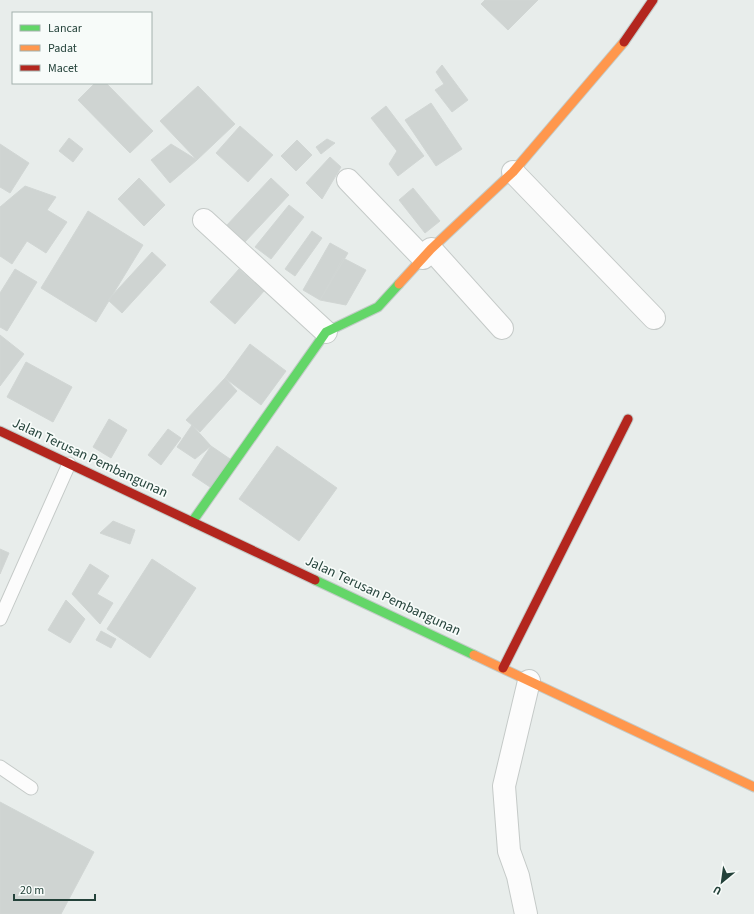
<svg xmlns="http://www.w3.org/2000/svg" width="754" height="914" font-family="'Source Sans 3',sans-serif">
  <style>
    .building { fill: #cfd4d2; stroke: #d1d6d4 }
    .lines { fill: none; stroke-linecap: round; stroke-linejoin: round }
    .lane-casing { stroke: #c5cac8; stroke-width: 15 }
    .street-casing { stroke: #c5cac8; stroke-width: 24 }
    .fast-casing { stroke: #c3cbc8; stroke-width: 11 }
    .slow-casing { stroke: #c3cbc8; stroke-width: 11 }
    .jam-casing { stroke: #c3cbc8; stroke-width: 11 }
    .lane { stroke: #fcfcfc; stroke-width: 13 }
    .street { stroke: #fcfcfc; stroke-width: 22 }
    .fast { stroke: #63d668; stroke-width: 9 }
    .slow { stroke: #ff974d; stroke-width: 9 }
    .jam { stroke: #b3261e; stroke-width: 9 }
    .labels { text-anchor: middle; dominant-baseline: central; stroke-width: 3.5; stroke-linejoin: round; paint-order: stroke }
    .street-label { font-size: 14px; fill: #24423a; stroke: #f7fbf9 }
  </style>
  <rect width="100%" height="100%" fill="#e8edeb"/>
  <path class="building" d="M485,0h53l-30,30 -27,-26z
    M442,65l26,35 -16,12 -17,-22 9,-6 -8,-12z
    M95,83h11l47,48 -23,22 -52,-53z
    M198,86l37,38 -38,36 -37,-39z
    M431,103l31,46 -26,17 -31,-46z
    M386,106l38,50 -26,20 -9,-12 8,-13 -26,-33z
    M240,126l33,29 -25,27 -32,-29z
    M69,138l14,11 -10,13 -14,-11z
    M327,139l8,4 -14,11 -5,-7z
    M297,140l15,15 -16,16 -15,-15z
    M0,144l29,19 -19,30 -10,-6z
    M171,144l26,16 -27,23 -19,-23z
    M330,157l11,10 -19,32 -16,-16z
    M139,178l26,27 -21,21 -26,-27z
    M271,178l18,17 -45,48 -18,-17z
    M25,186l31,11 -9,13 20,12 -21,31 -19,-12 -15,23 -12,-8v-49z
    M413,188l27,33 -15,12 -26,-33z
    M289,205l15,12 -33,42 -16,-12z
    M88,211l55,34 -47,77 -55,-34z
    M312,231l10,7 -27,38 -10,-7z
    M330,243l18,10 -28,47 -17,-10z
    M152,252l14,13 -44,48 -14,-13z
    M343,258l23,12 -20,35 -26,-5z
    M15,269l22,13 -30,49 -7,-4v-34z
    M239,269l25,22 -29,33 -25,-22z
    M0,335l24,19 -24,32z
    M250,344l36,27 -25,34 -36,-27z
    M26,362l46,25 -19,35 -46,-25z
    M225,378l12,13 -37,41 -14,-12z
    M109,419l18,11 -16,28 -18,-11z
    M192,425l19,21 -16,13 -18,-12z
    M168,429l13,9 -20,27 -13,-10z
    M211,446l22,15 -20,28 -21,-14z
    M277,446l60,42 -38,53 -60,-42z
    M113,521l22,9 -5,14 -30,-11z
    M0,549l9,4 -9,21z
    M152,559l44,29 -46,70 -43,-29z
    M90,564l19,12 -12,18 16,9 -13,21 -28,-30z
    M66,600l19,19 -15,24 -22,-13z
    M101,631l15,8 -5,9 -15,-8z
    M0,802l94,50 -33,62h-61z"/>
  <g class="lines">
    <g class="lane-casing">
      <path id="lane" d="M0,619l69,-155
        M0,767l31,21"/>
    </g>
    <g class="street-casing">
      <path id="street" d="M513,172l141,146
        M348,180l75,78
        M204,220l122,112
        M431,249l71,79
        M526,914l-8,-38 -9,-25 -5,-65 25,-105"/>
    </g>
    <g class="fast-casing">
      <path id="fast" d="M192,522l134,-190 52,-25 21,-23
        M315,580l159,75"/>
    </g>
    <g class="slow-casing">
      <path id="slow" d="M399,284l32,-35 82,-77 111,-130
        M474,655l280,132"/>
    </g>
    <g class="jam-casing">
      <path id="jam" d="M624,42l29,-42
        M0,431l315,149
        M503,668l125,-249"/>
    </g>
    <use href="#lane" class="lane"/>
    <use href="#street" class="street"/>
    <use href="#fast" class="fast"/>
    <use href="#slow" class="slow"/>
    <use href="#jam" class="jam"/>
  </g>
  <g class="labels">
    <g class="street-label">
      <text transform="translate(90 458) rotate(25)">Jalan Terusan Pembangunan</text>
      <text transform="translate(383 596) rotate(25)">Jalan Terusan Pembangunan</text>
    </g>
  </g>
  <rect x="12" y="12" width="140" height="72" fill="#f7fbf9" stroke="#a3b1ad"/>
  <rect x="20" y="25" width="20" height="6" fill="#63d668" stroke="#a3b1ad"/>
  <text x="48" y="32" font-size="12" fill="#24423a">Lancar</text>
  <rect x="20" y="45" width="20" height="6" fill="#ff974d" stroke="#a3b1ad"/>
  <text x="48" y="52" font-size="12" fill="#24423a">Padat</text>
  <rect x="20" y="65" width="20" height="6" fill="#b3261e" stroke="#a3b1ad"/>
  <text x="48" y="72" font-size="12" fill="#24423a">Macet</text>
  <g transform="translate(722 882) rotate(209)" stroke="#f7fbf9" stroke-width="3" paint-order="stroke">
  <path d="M0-3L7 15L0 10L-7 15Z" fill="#24423a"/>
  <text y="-6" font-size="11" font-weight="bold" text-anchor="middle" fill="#24423a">U</text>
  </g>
  <path d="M14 894v6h81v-6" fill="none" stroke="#24423a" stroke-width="2"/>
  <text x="20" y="894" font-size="12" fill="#24423a" stroke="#f7fbf9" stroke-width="3" paint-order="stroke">20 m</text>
</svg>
